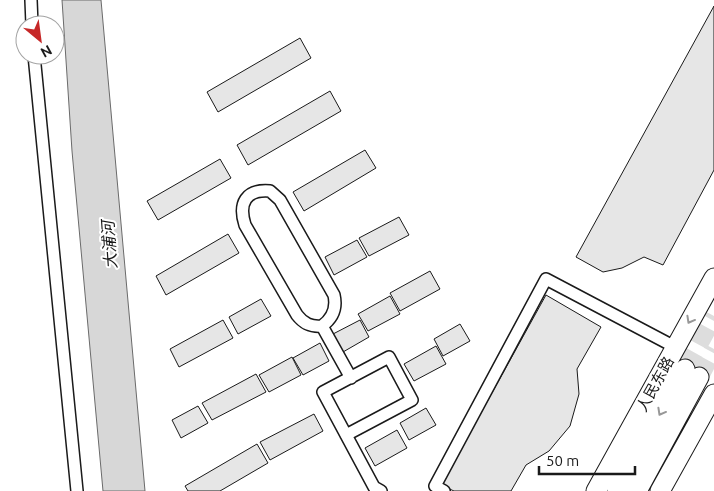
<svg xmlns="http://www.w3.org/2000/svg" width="714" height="491" font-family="Ubuntu,'Noto Sans SC',sans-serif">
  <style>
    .water { fill: #d7d7d7; stroke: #6a6a6a }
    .building { fill: #e6e6e6; stroke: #1a1a1a }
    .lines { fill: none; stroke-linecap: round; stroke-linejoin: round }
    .primary-tunnel { stroke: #ddd; stroke-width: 19; stroke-dasharray: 19 9; stroke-linecap: butt }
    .minor-casing { stroke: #1a1a1a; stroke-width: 14 }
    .primary-casing { stroke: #1a1a1a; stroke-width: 21 }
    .minor { stroke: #fff; stroke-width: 11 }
    .primary { stroke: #fff; stroke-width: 19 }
    .oneway { stroke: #989898 }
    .labels { text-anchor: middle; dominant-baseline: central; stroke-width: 4; stroke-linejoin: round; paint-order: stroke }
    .street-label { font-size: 15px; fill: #1a1a1a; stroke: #fff }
    .water-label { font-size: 16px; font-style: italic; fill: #1a1a1a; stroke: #fff }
  </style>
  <rect width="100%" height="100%" fill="#fff"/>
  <path class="water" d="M62,0h39l44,491h-42l-31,-340z"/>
  <path class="building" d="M714,6v164l-51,95 -19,-8 -22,11 -19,4 -27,-15z
    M300,38l11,20 -93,54 -11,-20z
    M330,91l11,20 -93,54 -11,-20z
    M365,150l11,18 -72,43 -11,-19z
    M220,159l11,19 -73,42 -11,-19z
    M399,217l10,18 -40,21 -10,-18z
    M228,234l11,19 -73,42 -10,-19z
    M357,240l10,17 -33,18 -9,-18z
    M430,271l10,18 -40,22 -10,-18z
    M546,295l55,32 -24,42 2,25 -9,32 -21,25 -23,14 -15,26h-57l-13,-6z
    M390,296l10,18 -32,17 -10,-17z
    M261,299l10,17 -33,18 -9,-17z
    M223,320l10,18 -54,29 -9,-18z
    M360,320l9,17 -26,15 -10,-18z
    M460,324l10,17 -27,15 -9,-17z
    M320,343l9,18 -26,14 -10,-17z
    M436,346l10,18 -32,17 -10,-17z
    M292,357l9,18 -32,17 -10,-17z
    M256,374l10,18 -54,28 -10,-17z
    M198,406l10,17 -27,15 -9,-18z
    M426,408l10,17 -27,15 -9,-17z
    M314,414l9,17 -53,29 -10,-18z
    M397,430l10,18 -32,18 -10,-18z
    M257,444l11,19 -48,28h-32l-3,-5z"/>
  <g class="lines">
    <path class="primary-tunnel" d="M685,369l29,-53
      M699,377l15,-28"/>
    <g class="minor-casing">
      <path id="minor" d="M31,0l1,25
        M34,55l43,436
        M322,326c11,-8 15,-18 12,-31l-54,-95 -10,-9c-24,-2 -32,12 -25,34l52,90c7,9 14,12 25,11l29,52
        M346,435l66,-35 -23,-43 -66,35 51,95 7,4
        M444,491l-9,-5 111,-207 129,68"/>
    </g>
    <g class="primary-casing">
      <path id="primary" d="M596,491l118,-213
        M617,491l68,-122
        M637,491l62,-114
        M660,491l54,-97"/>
    </g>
    <use href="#minor" class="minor"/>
    <use href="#primary" class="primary"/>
  </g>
  <defs><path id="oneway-chevron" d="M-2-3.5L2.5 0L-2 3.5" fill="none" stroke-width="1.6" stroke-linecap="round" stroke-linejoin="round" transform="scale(1.25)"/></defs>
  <g class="oneway">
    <use href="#oneway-chevron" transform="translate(690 320) rotate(119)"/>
    <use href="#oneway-chevron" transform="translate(661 412) rotate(119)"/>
  </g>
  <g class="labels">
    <g class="street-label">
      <text transform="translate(655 384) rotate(-61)">人民东路</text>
    </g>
    <g class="water-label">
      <text transform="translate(109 245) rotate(-94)">大浦河</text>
    </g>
  </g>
  <g transform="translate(40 40) rotate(151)"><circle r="24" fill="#ffffff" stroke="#a3a3a3"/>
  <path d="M0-4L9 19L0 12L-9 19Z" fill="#c62828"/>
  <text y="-8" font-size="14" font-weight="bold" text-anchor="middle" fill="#1a1a1a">N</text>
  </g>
  <path d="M539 466v8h96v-8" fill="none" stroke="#1a1a1a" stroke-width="2.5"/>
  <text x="546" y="466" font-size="15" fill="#1a1a1a" stroke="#ffffff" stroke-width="4" paint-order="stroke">50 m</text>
</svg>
